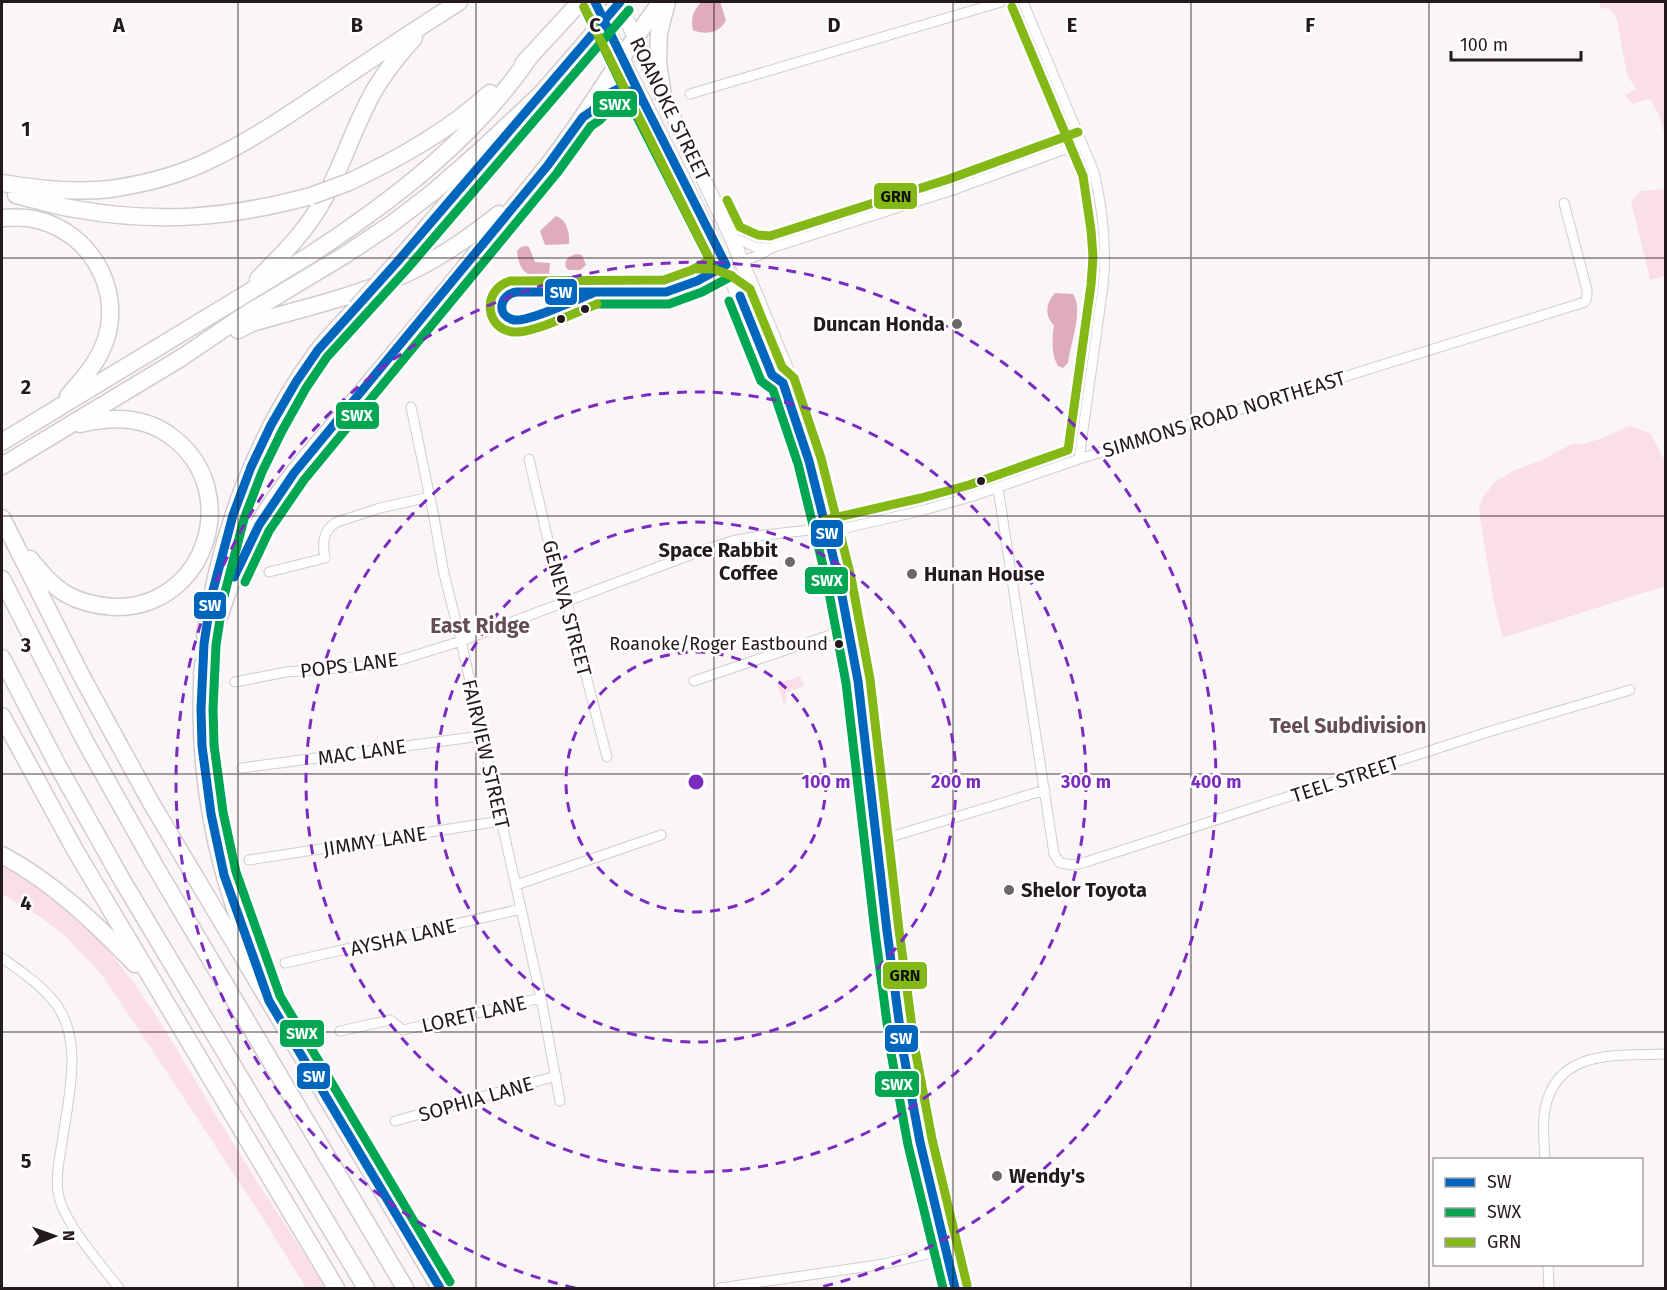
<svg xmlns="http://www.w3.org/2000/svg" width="1667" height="1290" font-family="'Fira Sans',sans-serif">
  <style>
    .green { fill: #fadfe9 }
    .water { fill: #dfabbf }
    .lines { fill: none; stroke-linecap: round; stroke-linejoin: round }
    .minor-casing { stroke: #d3cccf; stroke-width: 11 }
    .primary-casing { stroke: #d3cccf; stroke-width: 16 }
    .motorway-casing { stroke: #d3cccf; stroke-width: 19 }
    .minor { stroke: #fefefe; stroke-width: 9 }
    .primary { stroke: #fefefe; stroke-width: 14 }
    .motorway { stroke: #fefefe; stroke-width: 16 }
    .motorway-bridge-casing { stroke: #d3cccf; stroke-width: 19; stroke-linecap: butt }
    .motorway-bridge { stroke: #fefefe; stroke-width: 16 }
    .bus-1-casing { stroke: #fff; stroke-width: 14 }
    .bus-2-casing { stroke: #fff; stroke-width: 14 }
    .bus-3-casing { stroke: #fff; stroke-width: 14 }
    .bus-1 { stroke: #0065bd; stroke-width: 9 }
    .bus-2 { stroke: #00a651; stroke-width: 9 }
    .bus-3 { stroke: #84b817; stroke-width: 9 }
    .grid { fill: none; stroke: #24191d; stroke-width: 1.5; stroke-opacity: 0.55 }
    .ring { fill: none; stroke: #7b2cbf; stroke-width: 3; stroke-dasharray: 10 8 }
    .bus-dot { fill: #24191d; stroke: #fff; stroke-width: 2 }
    .poi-dot { fill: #6f666a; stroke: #fff; stroke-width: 2 }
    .labels { text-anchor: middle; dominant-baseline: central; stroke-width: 5; stroke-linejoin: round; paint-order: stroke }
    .bus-label { font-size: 18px; fill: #24191d; stroke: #fff; text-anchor: end }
    .street-label { font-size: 20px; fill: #24191d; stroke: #fff }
    .poi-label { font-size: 20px; font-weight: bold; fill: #24191d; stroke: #fff; text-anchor: start }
    .neighbourhood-label { font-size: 21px; font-weight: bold; fill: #664c56; stroke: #fff }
    .grid-label { font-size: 20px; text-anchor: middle; font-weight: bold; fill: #24191d; stroke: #fff; stroke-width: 5; stroke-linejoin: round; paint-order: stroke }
    .centre { fill: #7b2cbf; stroke: #fff; stroke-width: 3 }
    .ring-label { font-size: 18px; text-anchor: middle; font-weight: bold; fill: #7b2cbf; stroke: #fff; stroke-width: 5; stroke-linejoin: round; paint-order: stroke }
    .line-badge { stroke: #fff; stroke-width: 2 }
    .badge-label { font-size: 16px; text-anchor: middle; font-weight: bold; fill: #fff }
    .pale-badge-label { font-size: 16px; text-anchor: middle; font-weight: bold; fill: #111 }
  </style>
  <rect width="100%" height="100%" fill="#faf6f8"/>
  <path class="green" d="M1599,2h66v134l-6,-21 -9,-16 -18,5 -7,-9 11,-6 -9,-14 -10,-55 -7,-11 -10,-1z
    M1665,189v87l-15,4 -19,-79 10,-10z
    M1629,426l21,7 15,28v125l-162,52 -9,-35 -14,-85 -1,-11 4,-10 12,-15 18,-11 29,-11 30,-16h11l17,-5z
    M800,676l4,10 -10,4 -3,-2 1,3 -7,2 2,6 -2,1 1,4 -2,1 -7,-21z
    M2,866c110,52 162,165 223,264 32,53 68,105 100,158h-19l-47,-76 -156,-236 -38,-40 -26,-20 -37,-22z"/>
  <path class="water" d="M701,2h19l6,18c-5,12 -21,16 -33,10 -3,-11 1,-20 8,-28z
    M556,216c11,4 14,17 13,28l-24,1 -5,-14z
    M527,246l2,1 6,15 15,1 -1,13c-21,3 -30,-4 -32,-25l4,-4z
    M576,254l6,1 4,10 -6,5h-11l-3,-2c-2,-9 2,-11 10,-14z
    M1055,293l18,1c11,15 -3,51 -5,69l-5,5 -5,-2c-7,-12 -6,-27 -4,-41 -10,-9 -8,-22 1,-32z"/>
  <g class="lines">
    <g class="minor-casing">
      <path id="minor" d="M1023,2l71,170c9,38 13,75 9,114l-24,173
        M690,94l311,-92
        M731,236l24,11 16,1
        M742,261l18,-6 11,-7 182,-58 129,-47
        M411,407l22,105 11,62 17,67 80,357 19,103
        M529,459l32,136 6,7 40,155
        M998,488l56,366 6,9 13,2 13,-3 402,-130 142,-42
        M269,572l56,-14c-3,-15 -2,-28 12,-36l43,-14 50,-11
        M694,681l154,-52
        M235,682l51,-10 79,-6 32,-5 64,-20 237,-89 34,-11 32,-6 46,-5 18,2 96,-22 49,-14 106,-37 506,-157 2,-6v-6l-23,-87
        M242,768l239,-32
        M877,841l168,-51
        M249,860l252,-39
        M516,885l145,-50
        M2,958c17,12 35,24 49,40 35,38 17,100 11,145 -3,17 -7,38 -3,54 7,28 42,68 60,91
        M285,963l236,-54
        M340,1031l50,-11 13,10 138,-32
        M395,1121l161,-45
        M1545,1160c-1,-17 -3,-35 0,-51 12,-61 72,-53 121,-55
        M1548,1264l1,24
        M720,1288l164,-24 61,-14"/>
    </g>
    <g class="primary-casing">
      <path id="primary" d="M595,2c59,124 127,244 177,373l11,8
        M618,2l113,234 55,133 -3,14 26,78 19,71 11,48 19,101 29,250 16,120 17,91 35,146"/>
    </g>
    <g class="motorway-casing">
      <path id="motorway" d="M523,64l57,-62
        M663,95l-5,-32 1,-30 8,-31
        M534,102l53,-61
        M598,105c16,-19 28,-22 46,-2
        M349,182c51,-24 99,-51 141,-89
        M2,183c35,6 72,10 108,6 35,-5 73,-15 104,-31 41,-20 79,-46 116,-71 43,-29 86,-58 129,-85
        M16,195c20,5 39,11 59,14 84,15 154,9 236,-13
        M2,218c12,-1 25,-1 36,2 52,13 84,68 68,119 -7,22 -23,40 -38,57
        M398,261l90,-105
        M258,279c26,-26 50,-50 67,-82 19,-35 30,-74 50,-108 11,-18 25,-36 39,-51
        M238,330l14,-7c48,-14 96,-25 142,-44 39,-16 72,-39 105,-65
        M2,442l308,-187c82,-54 163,-115 219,-197
        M2,466l179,-108 59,-40 105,-63 45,-30 42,-32 47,-41 62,-58
        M2,518l79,157 69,126 290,487
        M30,559c11,13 21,26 36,35 14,8 32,12 48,13 92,2 130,-116 58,-170 -27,-21 -60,-21 -92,-13
        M2,579l84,164 69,123 250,422
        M205,635c15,-101 51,-200 112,-283 11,-15 26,-29 39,-44
        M2,658l56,108 64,114 244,408
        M203,664c-5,71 2,140 21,209 8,30 20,61 31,91
        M202,673c15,-51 30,-102 56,-148 28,-49 68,-89 103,-132 63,-75 125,-151 187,-228 41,-52 73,-111 113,-163
        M2,716l73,134 261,438
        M2,855c51,27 93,68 133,109"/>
    </g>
    <use href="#minor" class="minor"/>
    <use href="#primary" class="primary"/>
    <use href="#motorway" class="motorway"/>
    <g class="motorway-bridge-casing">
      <path id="motorway-bridge" d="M587,41l33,-39
        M311,196l38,-14
        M356,308l42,-47"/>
    </g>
    <use href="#motorway-bridge" class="motorway-bridge"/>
    <g class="bus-1-casing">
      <path id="bus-1" d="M595,2l51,105
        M593,293c-16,6 -64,29 -79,27 -18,-4 -15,-25 2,-28h150l31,-11 29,-16
        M740,296l32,79 11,8 26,78 30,119 19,101 29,250 16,120 17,91 35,146
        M234,577l25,-52 35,-52 254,-308 35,-48 9,-6 16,-17 10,-5 12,2 14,12 82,162
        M440,1288l-171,-287 -45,-126 -13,-61 -9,-68 -1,-37 3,-65 7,-46 22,-83 18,-48 20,-42 25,-43 22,-32 80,-89 222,-259"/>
    </g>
    <g class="bus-2-casing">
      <path id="bus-2" d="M584,7l51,105
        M729,301l32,80 12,9 25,74 29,118 19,101 29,249 16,121 17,92 35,143
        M598,304h71l33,-12 30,-16
        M245,582l24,-51 35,-51 253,-307 34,-47 9,-6 15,-16 5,-3 5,1 9,9 81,159
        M450,1282l-170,-286 -44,-124 -13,-60 -9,-67 -1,-36 3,-64 7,-45 21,-81 18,-47 20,-41 24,-43 21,-31 80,-88 222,-259"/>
    </g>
    <g class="bus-3-casing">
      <path id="bus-3" d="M584,7l126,253 -18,10 -28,10 -154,1c-29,9 -25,49 4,51 20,1 63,-20 83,-28
        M727,200l13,27 18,8 12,1 179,-57 129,-47
        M697,269h16l17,6 20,14 32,78 12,11 27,80 30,119 19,102 29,251 16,119 17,90 35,146
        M825,520l96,-22 48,-13 99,-35 23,-165 2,-28 -2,-27 -8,-54 -71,-169"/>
    </g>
    <use href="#bus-1" class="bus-1"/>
    <use href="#bus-2" class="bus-2"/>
    <use href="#bus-3" class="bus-3"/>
  </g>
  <path class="grid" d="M238,2v1286M476,2v1286M714,2v1286M953,2v1286M1191,2v1286M1429,2v1286M2,258h1664M2,516h1664M2,774h1664M2,1032h1664"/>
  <g class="ring">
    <circle cx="696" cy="782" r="130"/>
    <circle cx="696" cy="782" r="260"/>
    <circle cx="696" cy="782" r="390"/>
    <path d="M575 1288A520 520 0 1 1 817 1288"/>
  </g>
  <g class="bus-dot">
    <circle cx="585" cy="309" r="5"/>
    <circle cx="561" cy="319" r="5"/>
    <circle cx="981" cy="481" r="5"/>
    <circle cx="839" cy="644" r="5"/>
  </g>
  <g class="poi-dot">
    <circle cx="957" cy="324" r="6"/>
    <circle cx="790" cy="562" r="6"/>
    <circle cx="912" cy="574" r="6"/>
    <circle cx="1009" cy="890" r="6"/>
    <circle cx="997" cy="1176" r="6"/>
  </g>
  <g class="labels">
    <g class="bus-label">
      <text x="828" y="644">Roanoke/Roger Eastbound</text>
    </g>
    <g class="street-label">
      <text transform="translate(670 109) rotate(64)">ROANOKE STREET</text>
      <text transform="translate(1224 414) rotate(-17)">SIMMONS ROAD NORTHEAST</text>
      <text transform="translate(567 608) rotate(75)">GENEVA STREET</text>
      <text transform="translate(349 665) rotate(-7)">POPS LANE</text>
      <text transform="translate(362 752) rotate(-8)">MAC LANE</text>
      <text transform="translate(486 754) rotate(77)">FAIRVIEW STREET</text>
      <text transform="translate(1345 779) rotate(-18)">TEEL STREET</text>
      <text transform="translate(375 841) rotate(-9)">JIMMY LANE</text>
      <text transform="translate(403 937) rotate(-13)">AYSHA LANE</text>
      <text transform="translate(474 1014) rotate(-13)">LORET LANE</text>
      <text transform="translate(476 1099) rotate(-16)">SOPHIA LANE</text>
    </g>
    <g class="poi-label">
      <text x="945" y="324" text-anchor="end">Duncan Honda</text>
      <text x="778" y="550" text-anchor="end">Space Rabbit<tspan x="778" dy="23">Coffee</tspan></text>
      <text x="924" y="574">Hunan House</text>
      <text x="1021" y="890">Shelor Toyota</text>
      <text x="1009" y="1176">Wendy's</text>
    </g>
    <g class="neighbourhood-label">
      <text x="480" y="626">East Ridge</text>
      <text x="1348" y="726">Teel Subdivision</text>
    </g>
  </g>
  <g class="grid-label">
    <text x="119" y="32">A</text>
    <text x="357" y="32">B</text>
    <text x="595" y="32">C</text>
    <text x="834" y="32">D</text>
    <text x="1072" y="32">E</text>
    <text x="1310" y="32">F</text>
    <text x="26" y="136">1</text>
    <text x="26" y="394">2</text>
    <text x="26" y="652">3</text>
    <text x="26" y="910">4</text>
    <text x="26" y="1168">5</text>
  </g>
  <circle cx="696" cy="782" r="9" class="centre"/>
  <g class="ring-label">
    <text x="826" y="788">100 m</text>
    <text x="956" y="788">200 m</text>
    <text x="1086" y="788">300 m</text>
    <text x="1216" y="788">400 m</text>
  </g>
  <g class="line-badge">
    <rect x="592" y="90" width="46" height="28" rx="6" fill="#00a651"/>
    <rect x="873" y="182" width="45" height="28" rx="6" fill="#84b817"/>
    <rect x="544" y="278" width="34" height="28" rx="6" fill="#0065bd"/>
    <rect x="335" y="401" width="45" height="29" rx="6" fill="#00a651"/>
    <rect x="810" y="519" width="34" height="29" rx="6" fill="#0065bd"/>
    <rect x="804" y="566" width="45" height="29" rx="6" fill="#00a651"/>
    <rect x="193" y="591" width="34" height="29" rx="6" fill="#0065bd"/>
    <rect x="882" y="961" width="46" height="29" rx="6" fill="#84b817"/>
    <rect x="279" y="1019" width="46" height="29" rx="6" fill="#00a651"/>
    <rect x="884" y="1024" width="35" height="29" rx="6" fill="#0065bd"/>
    <rect x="296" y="1062" width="35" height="28" rx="6" fill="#0065bd"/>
    <rect x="874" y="1070" width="46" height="28" rx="6" fill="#00a651"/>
  </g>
  <g class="badge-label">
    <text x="615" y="110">SWX</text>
    <text x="561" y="298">SW</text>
    <text x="357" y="421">SWX</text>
    <text x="827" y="539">SW</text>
    <text x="827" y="586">SWX</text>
    <text x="210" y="611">SW</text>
    <text x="302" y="1039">SWX</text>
    <text x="901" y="1044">SW</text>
    <text x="314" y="1082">SW</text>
    <text x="897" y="1090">SWX</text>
  </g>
  <g class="pale-badge-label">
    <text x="896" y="202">GRN</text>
    <text x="905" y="981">GRN</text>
  </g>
  <rect width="1667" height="1290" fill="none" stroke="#24191d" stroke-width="6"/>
  <rect x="1433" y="1158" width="210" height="108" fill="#ffffff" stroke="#a7a3a5" stroke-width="1.5"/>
  <rect x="1445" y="1178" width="30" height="9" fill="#0065bd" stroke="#a7a3a5" stroke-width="1.5"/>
  <text x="1487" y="1188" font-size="18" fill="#24191d">SW</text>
  <rect x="1445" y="1208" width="30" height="9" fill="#00a651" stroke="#a7a3a5" stroke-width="1.5"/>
  <text x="1487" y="1218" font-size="18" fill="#24191d">SWX</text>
  <rect x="1445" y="1238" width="30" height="9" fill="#84b817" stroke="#a7a3a5" stroke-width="1.5"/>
  <text x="1487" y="1248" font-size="18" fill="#24191d">GRN</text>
  <g transform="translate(54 1236) rotate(89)" stroke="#ffffff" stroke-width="4.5" paint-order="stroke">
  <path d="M0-4.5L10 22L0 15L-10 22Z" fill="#24191d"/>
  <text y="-9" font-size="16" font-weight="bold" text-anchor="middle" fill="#24191d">N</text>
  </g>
  <path d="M1451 51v9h130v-9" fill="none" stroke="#24191d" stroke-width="3"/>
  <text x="1460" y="51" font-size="18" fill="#24191d" stroke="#ffffff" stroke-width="4.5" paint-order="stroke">100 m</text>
</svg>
